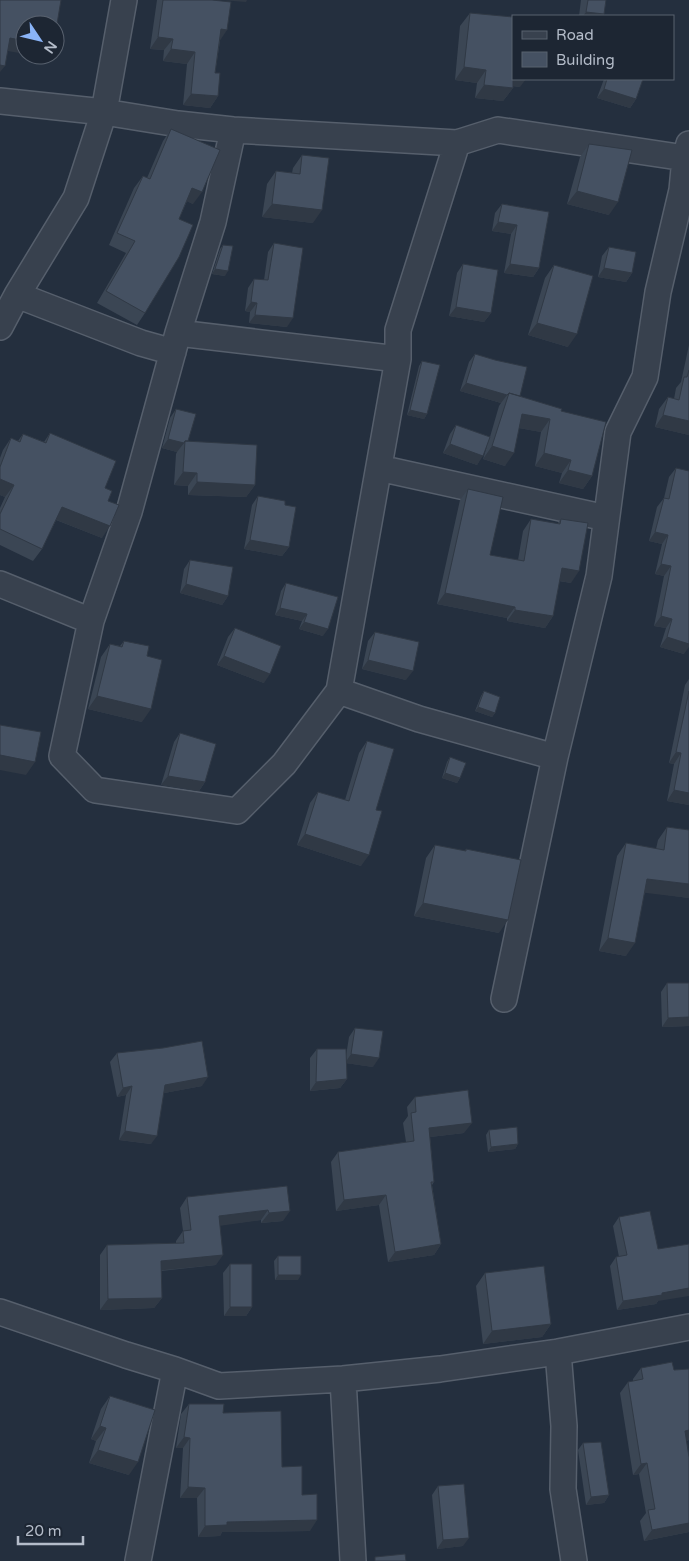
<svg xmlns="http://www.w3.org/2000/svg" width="689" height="1561" font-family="'Varela Round',sans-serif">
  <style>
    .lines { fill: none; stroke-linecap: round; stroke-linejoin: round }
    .minor-casing { stroke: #565f6c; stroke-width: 28 }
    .minor { stroke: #38414e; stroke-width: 25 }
    .wall { fill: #3b4654 }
    .shaded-wall { fill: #303945 }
    .building { fill: #455162; stroke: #303945 }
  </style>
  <rect width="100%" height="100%" fill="#242f3e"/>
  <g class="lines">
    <g class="minor-casing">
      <path id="minor" d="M0,101l104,11 74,12 55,6 224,13
        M233,130l-20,92 -35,111 -49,179 -38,109 -29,135 33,34 142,21 47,-47 55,-73
        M17,295l124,48 32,9
        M0,327l17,-32 59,-97 28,-86 20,-112
        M178,333l220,26v-29l59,-187 41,-13 187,28
        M398,359l-59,332 80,28 136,38
        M379,468l227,50
        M0,584l91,37
        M504,999l51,-242 44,-181 19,-144 27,-55 13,-85 24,-102 3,-32 4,-14
        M0,1312l126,43 49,15 44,16 124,-7 97,-10 118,-17 131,-25
        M558,1352l6,74 -1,63 11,72
        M343,1379l10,182
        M138,1561l37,-191"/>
    </g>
    <use href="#minor" class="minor"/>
  </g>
  <path class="wall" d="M157,0h55l8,41 -5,32 3,23 -8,12 -27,-3 4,-41 -24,-3 1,-11 -14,-1z
    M581,0h25l-2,14 -1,2h-24z
    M470,13l50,74 -7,-1v2l-10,13 -28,-3 2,-15 -22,-3 5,-54z
    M604,79h39l-7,20 -6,9 -33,-10z
    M171,129l22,75 -6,-3 -8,18 -34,94 -8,12 -40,-22 29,-50 -17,-8 25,-57 9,-12 4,2 16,-37z
    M589,144l20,71 -42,-11 13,-47z
    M302,155l11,68 -51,-6 5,-33 9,-13 16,2 1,-5z
    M502,204l47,8 -10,56 -6,9 -29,-4 7,-39 -19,-3 3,-18z
    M274,243l13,84 -38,-4 1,-11 -5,-1 3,-23 6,-9 10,1 4,-28z
    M223,245l2,31 -13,-2 8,-25z
    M609,247l23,26 -6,9 -28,-5 4,-21z
    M463,264l28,49 -7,9 -35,-6 8,-43z
    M554,265l14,82 -40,-12 17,-57z
    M689,345v90l-34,-8 4,-18 9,-12 6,2 2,-11 5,-6z
    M475,354l45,42 41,15 31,65 -9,13 -24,-6 3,-10 -27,-7 6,-34 -22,-4 -14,38 -22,-7 4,-13 -10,19 -34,-12 7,-19 6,-9 34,12 9,-31 2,-3 -41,-12 9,-29z
    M422,361l5,53 -3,5 -17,-4 12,-49z
    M176,409l12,32 67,44 -9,12 -58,-2v-9l-14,-1 2,-31 1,-2 -15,-4 8,-30z
    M50,433l55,55 3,13 -6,37 -46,-18 -14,29 -9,12 -33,-16v-37l5,-11 -5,-2v-37l3,-8 8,-12 7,3 5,-7 21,8z
    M676,468l8,186 -24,-7 6,-19 -12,-2 10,-50 -9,-2 7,-30 -13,-3 8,-34 7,-9 5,-21z
    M468,489l22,66 28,5 5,-29 8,-12 26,5 4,-5 10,64 -12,-2 -6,35 -8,12 -38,-7v-3l-70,-14 23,-104z
    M258,496l27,9 4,42 -7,9 -38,-7 8,-44z
    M190,560l38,36 -6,9 -42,-12 4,-24z
    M286,583l37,53 -24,-7 3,-8 -27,-6 6,-24z
    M235,628l29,55 -47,-18 11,-28z
    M375,632l31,48 -44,-11 6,-28z
    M124,641l23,15 -5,66 -54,-13 13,-52 9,-13 10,2z
    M689,679v126l-22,-4 7,-37 -5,-1 16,-78z
    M484,691l11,22 -3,4 -17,-6 6,-15z
    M180,733l25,49 -6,9 -38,-6 13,-43z
    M367,741l9,69 -15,56 -64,-21 13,-42 8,-11 27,8 14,-47z
    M450,757l10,21 -3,5 -15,-5 5,-16z
    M667,827l22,3v68l-44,-6 -19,64 -27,-5 18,-95 9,-13 30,6 2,-9z
    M435,845l30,6 1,-2 33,84 -85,-17 12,-58z
    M667,983l22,43 -27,1 -1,-35z
    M355,1028l18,39 -27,-4 1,16 -7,9 -30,3v-33l7,-9 29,7 3,-19z
    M117,1053l85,33 -38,7 -13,51 -32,-4 7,-45 -9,2 -7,-35z
    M415,1097l49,36 -34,4 4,45 -2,3 9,59 -7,11 -46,7 -9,-57 -43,6 -5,-49 7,-10 68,-10 -3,-19 5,-7 -1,-9z
    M489,1130l29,14 -3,5 -27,3 -2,-17z
    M287,1186l-4,35 -22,2v-3l-41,5 -4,40 -55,6 1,27 -8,10 -54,2v-55l7,-10 69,-2v-2l7,-10 -3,-23 7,-11z
    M619,1217l39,32v52l-2,3 -39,6 -7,-44 6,-9h3l-6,-31z
    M278,1256l20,24h-23l-1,-19z
    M230,1264l22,43 -6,9h-22l-1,-43z
    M485,1273l66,51 -9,13 -59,7 -7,-58z
    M641,1368l33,2 15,-1v71l-3,1 3,91 -45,9 -4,-20 6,-8 -7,-39 -6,1 -13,-82 8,-11 5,-1v-2z
    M110,1396l19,79 -40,-12 7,-22 -5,-2 10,-30z
    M189,1404l34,9 59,54 20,28 8,36 -88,1 -2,4 -22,1 -1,-39h-17l3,-50h-7l5,-34z
    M583,1443l26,52 -5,8 -18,2 -8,-55z
    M438,1486l25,60 -26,3 -5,-54z"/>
  <path class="shaded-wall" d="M221,0h26l-1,2z
    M586,12l18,2 -1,2h-20z
    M221,29l6,1 -8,12z
    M158,37l15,2 -9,11 -14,-1z
    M10,38l15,3v13l-23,-4z
    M171,49l24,3 -8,12 -24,-3z
    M31,55h16l-2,2z
    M0,65l5,1 -5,6z
    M464,67l22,3 -9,13 -22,-3z
    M513,79h13l-6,8 -15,-2z
    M484,85l29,3 -10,13 -28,-3z
    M604,89l32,10 -6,9 -33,-10z
    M191,94l27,2 -8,12 -27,-3z
    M192,188l10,4 -9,12 -9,-4z
    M577,191l41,11 -9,13 -42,-11z
    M272,204l50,6 -9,13 -51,-6z
    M498,222l19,3 -6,9 -19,-3z
    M510,264l29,4 -6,9 -29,-4z
    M604,268l28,5 -6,9 -28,-5z
    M215,269l13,2 -3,5 -13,-2z
    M251,302l6,1 -7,9 -5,-1z
    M456,307l35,6 -7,9 -35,-6z
    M255,315l38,3 -6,9 -38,-4z
    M537,323l40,11 -9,13 -40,-12z
    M466,383l41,12 -6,8 -41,-12z
    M410,410l17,4 -3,5 -17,-4z
    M522,414l28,5 -9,13 -28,-5z
    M663,415l26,6v14l-34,-8z
    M168,439l16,4 -7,9 -15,-4z
    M450,444l33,12 -6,9 -34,-12z
    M492,446l22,7 -9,13 -22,-7z
    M544,453l27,7 -9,13 -27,-7z
    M568,470l24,6 -9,13 -24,-6z
    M183,472l14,1 -9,13 -14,-1z
    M0,479l14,6 -9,12 -5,-2z
    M197,482l58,3 -9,12 -58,-2z
    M62,507l48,19 -8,12 -48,-19z
    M655,532l13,3 -6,9 -13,-3z
    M250,540l39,7 -7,9 -38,-7z
    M661,564l10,2 -7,10 -9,-2z
    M562,568l17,3 -8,12 -17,-3z
    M186,584l42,12 -6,9 -42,-12z
    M445,593l70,14 -8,11 -70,-14z
    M280,608l27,6 -5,7 -27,-6z
    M515,610l38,6 -8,12 -38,-7z
    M661,616l11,3 -6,9 -12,-2z
    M304,622l24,7 -5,7 -24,-7z
    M667,637l22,7v3l-5,7 -24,-7z
    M224,656l46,18 -6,9 -47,-18z
    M368,660l45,11 -7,9 -44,-11z
    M97,696l54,13 -9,13 -54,-13z
    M478,707l17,6 -3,4 -17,-6z
    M676,752l5,1 -7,11 -5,-1z
    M0,755l35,7 -9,13 -26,-5z
    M445,773l15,5 -3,5 -15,-5z
    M168,776l37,6 -6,9 -38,-6z
    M674,790l15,3v12l-22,-4z
    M305,834l64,21 -8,11 -64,-21z
    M647,879l42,5v14l-51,-6z
    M423,903l85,17 -9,13 -85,-17z
    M608,938l27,5 -9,13 -27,-5z
    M689,1017v9l-27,1 6,-9z
    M351,1054l28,4 -6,9 -28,-4z
    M208,1077l-6,9 -43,8 6,-9z
    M347,1079l-7,9 -30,3 6,-9z
    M132,1086l-6,9 -9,2 6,-9z
    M472,1123l-8,10 -42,5 7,-10z
    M125,1131l32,5 -6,8 -32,-4z
    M518,1144l-3,5 -27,3 3,-5z
    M386,1195l-7,10 -43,6 8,-11z
    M268,1210l-7,10 -49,7 7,-11z
    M290,1211l-7,10 -22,2 8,-10z
    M441,1244l-7,11 -46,7 7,-10z
    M223,1255l-7,10 -62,6 7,-10z
    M278,1275h23l-3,5h-23z
    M689,1288v8l-31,5 -2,3 -39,6 6,-9 39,-8z
    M162,1298l-8,10 -54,2 8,-11z
    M230,1307h22l-6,9h-22z
    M551,1324l-9,13 -59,7 9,-13z
    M100,1426l6,2 -10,13 -5,-2z
    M689,1430v10l-12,2 8,-11z
    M184,1437l6,1 -7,10h-7z
    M98,1450l40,12 -9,13 -40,-12z
    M647,1463l-8,11 -6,1 8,-11z
    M188,1487l17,1 -8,10h-17z
    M609,1495l-5,8 -18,2 5,-8z
    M317,1520l-7,11 -88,1 -2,4 -22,1 7,-11 22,-4z
    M689,1523v9l-45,9 8,-11z
    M469,1538l-6,8 -26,3 6,-9z"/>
  <path class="building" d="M0,0h61l-6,36v-11h-30v16l-15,-3 -5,28 -5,-1z
    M163,0h49l19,2 -4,28 -6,-1 -6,44h5l-2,23 -27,-2 4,-42 -24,-3 2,-10 -15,-2z
    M588,0h18l-2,14 -18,-2z
    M470,13l43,4v71l-29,-3 2,-15 -22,-3z
    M607,79h36l-7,20 -32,-10z
    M171,129l49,21 -18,42 -10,-4 -13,31 14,6 -14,32 -34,56 -39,-22 29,-50 -18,-8 26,-57 7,3z
    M589,144l43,6 -14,52 -41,-11z
    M302,155l27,3 -7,52 -50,-6 4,-33 24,3z
    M502,204l47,8 -10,56 -29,-4 7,-39 -19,-3z
    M274,243l29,5 -10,70 -38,-3 2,-12 -6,-1 3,-23 14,1z
    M223,245l10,1 -5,25 -13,-2z
    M609,247l27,5 -4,21 -28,-5z
    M463,264l35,6 -7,43 -35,-6z
    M554,265l39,11 -16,58 -40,-11z
    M475,354l20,6 32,7 -7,29 -11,-3 -2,2 -41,-12z
    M422,361l18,4 -13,49 -17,-4z
    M689,370v51l-26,-6 5,-18 11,3 5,-23h3z
    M509,393l53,16 -1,2 45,11 -14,54 -24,-6 3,-10 -27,-7 6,-34 -28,-5 -8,39 -22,-7z
    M176,409l20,5 -8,27h-3l-1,2 -16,-4z
    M456,425l34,12 -7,19 -33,-12z
    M50,433l66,28 -11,27 7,3 -4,10 11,4 -9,21 -48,-19 -20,42 -42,-20v-15l14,-29 -14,-6v-12l11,-29 9,4 3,-8 23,9z
    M185,441l72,4 -2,40 -58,-3v-9l-14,-1z
    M676,468l13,3v173l-22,-7 5,-18 -11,-3 10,-50 -10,-2 7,-29 -13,-3 9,-34 5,1z
    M468,489l35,8 -13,58 34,6 7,-42 29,5 1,-5 27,4 -9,48 -17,-3 -9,48 -38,-6v-3l-70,-14z
    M258,496l27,5v4l11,2 -7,40 -39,-7z
    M190,560l43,7 -5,29 -42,-12z
    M286,583l52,14 -10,32 -24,-7 3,-8 -27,-6z
    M235,628l46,18 -11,28 -46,-18z
    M375,632l44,10 -6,29 -45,-11z
    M124,641l25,5 -2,10 15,4 -11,49 -54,-13 13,-52 12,3z
    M484,691l16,6 -5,16 -17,-6z
    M689,691v102l-15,-3 7,-37 -5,-1z
    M0,725l41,7 -6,30 -35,-7z
    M180,733l36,11 -11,38 -37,-6z
    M367,741l27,8 -18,61 6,1 -13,44 -64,-21 13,-42 31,9z
    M450,757l16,6 -6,15 -15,-5z
    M667,827l22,3v54l-42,-5 -12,64 -27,-5 18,-95 38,7z
    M435,845l31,6v-2l55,11 -13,60 -85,-17z
    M667,983h22v34l-21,1z
    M355,1028l28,3 -4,27 -28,-4z
    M202,1041l6,36 -43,8 -8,51 -32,-5 7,-45 -9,2 -6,-35 46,-5z
    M317,1049h29l1,30 -31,3z
    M468,1090l4,33 -43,5 5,54h-3l10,62 -46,8 -9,-57 -42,5 -6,-48 76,-11 -3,-28 5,-1 -1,-15z
    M517,1127l1,17 -27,3 -2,-17z
    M287,1186l3,25 -21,2 -1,-3 -49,6 4,39 -62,6 1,37 -54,1 -1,-54 77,-2 -1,-12 8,-1 -4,-33z
    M650,1211l8,38 31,-5v44l-27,5v2l-39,6 -7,-44 11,-2 -8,-38z
    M278,1256h23v19h-23z
    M230,1264h22v43h-22z
    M544,1266l7,58 -59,7 -7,-58z
    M672,1362l2,8 15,-1v61l-4,1 4,26v66l-37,7 -4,-20 7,-1 -8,-46 -6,1 -13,-82 15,-3 -2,-11z
    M110,1396l45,14 -17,52 -40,-12 8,-22 -6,-2z
    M189,1404h35l-1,9 58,-2 1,56 20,-1v29l15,-1v26l-90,2v3l-22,1v-38l-17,-1 2,-49 -6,-1z
    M601,1442l8,53 -18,2 -8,-54z
    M464,1484l5,54 -26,2 -5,-54z
    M405,1554l1,7h-31v-4z"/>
  <rect x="512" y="15" width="162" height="65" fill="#1d2633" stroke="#59626f"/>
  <rect x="522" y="31" width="25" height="8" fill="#38414e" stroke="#59626f"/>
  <text x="556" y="40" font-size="15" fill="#b4bcc9">Road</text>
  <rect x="522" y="52" width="25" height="15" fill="#455162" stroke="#59626f"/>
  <text x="556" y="65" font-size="15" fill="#b4bcc9">Building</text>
  <g transform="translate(40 40) rotate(125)"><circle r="24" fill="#1d2633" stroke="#59626f"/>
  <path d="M0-4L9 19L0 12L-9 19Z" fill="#8ab4f8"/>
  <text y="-8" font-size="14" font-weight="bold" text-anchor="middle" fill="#b4bcc9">N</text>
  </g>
  <path d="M18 1536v8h65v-8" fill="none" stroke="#b4bcc9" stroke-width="2.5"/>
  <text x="25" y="1536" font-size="15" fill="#b4bcc9" stroke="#1d2633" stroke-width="4" paint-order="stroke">20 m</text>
</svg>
